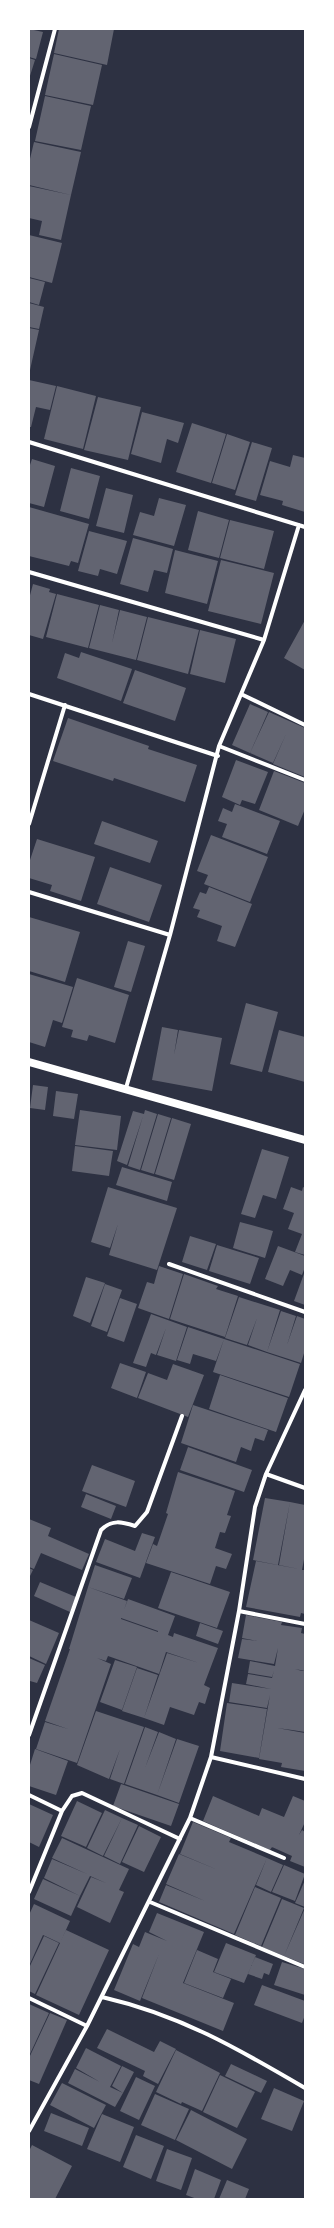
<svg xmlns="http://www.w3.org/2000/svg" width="334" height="2228" font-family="'Fira Sans',sans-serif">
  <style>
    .building { fill: #626471; fill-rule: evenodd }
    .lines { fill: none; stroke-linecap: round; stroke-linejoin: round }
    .minor { stroke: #fff; stroke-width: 4 }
    .secondary { stroke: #fff; stroke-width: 8 }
  </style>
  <rect width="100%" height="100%" fill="#2d3142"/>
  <path class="building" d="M29,29l14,3 -7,27 -7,-2z
    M59,29h55l-7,36 -53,-12z
    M54,54l48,11 -9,40 -48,-10z
    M29,58l6,2 -6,19z
    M45,96l46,10 -10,44 -46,-9z
    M34,142l47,10 -10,43 -42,-10v-22z
    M29,186l42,9 -10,45 -22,-5 3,-14 -13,-3z
    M29,235l33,8 -10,40 -23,-6z
    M29,278l16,4 -6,23 -10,-3z
    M29,303l15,4 -5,22 -10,-2z
    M29,328l10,2 -9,40 -1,-1z
    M29,380l27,6 -6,24 -14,-3 -5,20h-2z
    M57,386l39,10 -13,53 -39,-10z
    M98,397l43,10 -13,53 -44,-10z
    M142,412l42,11 -6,20 -11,-4 -6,24 -30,-9z
    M192,423l34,11 -15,49 -35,-11z
    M227,434l23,8 -15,48 -23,-7z
    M252,442l20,6 -16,53 -21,-6z
    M293,455l12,3v54l-23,-7 1,-4 -23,-6 10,-34 20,6z
    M32,459l23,7 -11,41 -15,-4v-35z
    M71,468l29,8 -11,43 -29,-8z
    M106,488l27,7 -9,38 -28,-7z
    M159,498l27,7 -12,41 -41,-11 7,-23 14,4z
    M29,507l60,17 -11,39 -7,-2 -2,5 -40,-10z
    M198,511l31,9 -10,38 -31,-8z
    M230,520l44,11 -10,38 -44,-11z
    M89,531l38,10 -10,33 -17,-5 -2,7 -20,-5z
    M133,538l40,11 -6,24 -13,-3 -6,22 -28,-8z
    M175,550l43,11 -11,43 -42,-11z
    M221,560l53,13 -13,51 -53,-13z
    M33,584l17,5 -1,3 7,2 -13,45 -14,-4v-36z
    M57,594l42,11 -11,43 -42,-11z
    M100,605l19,5 -7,33 8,-33 27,7 -11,43 -47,-12z
    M148,617l51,13 -11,44 -51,-14z
    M305,620v50l-21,-12z
    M200,630l36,9 -11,44 -35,-9z
    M81,652l51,17 -11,32 -64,-23 8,-25 14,5z
    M135,670l51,18 -11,33 -52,-18z
    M250,704l18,8 -18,41 -18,-8z
    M269,712l36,16v49l-32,-13 13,-30 -13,29 -23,-10z
    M68,718l81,28 -1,3 49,16 -12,37 -71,-24 -1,3 -60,-20z
    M236,760l32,12 -13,32 -13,-4 -2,5 -18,-8z
    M274,771l31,12v26l-7,17 -39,-16z
    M235,804l45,17 -13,33 -45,-17 5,-13 -9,-3 5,-13 9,4z
    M102,821l56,20 -8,22 -56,-19z
    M211,835l57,22 -18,45 -46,-18 4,-9 -11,-4z
    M37,839l58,18 -14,44 -31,-10 2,-6 -23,-7v-15z
    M110,867l52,18 -13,37 -52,-18z
    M209,887l43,17 -17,43 -18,-6 5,-15 -25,-9 3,-7 -7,-2 7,-16 6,2z
    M29,917l51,15 -15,50 -36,-11z
    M128,941l17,5 -14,46 -17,-5z
    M29,974l44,13 -11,36 -9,-3 -8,27 -16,-5z
    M77,978l52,17 -14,48 -26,-8 -2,6 -16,-4 2,-7 -11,-3z
    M246,1003l32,9 -16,60 -32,-8z
    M162,1027l16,3 -4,25 5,-25 43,8 -10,53 -60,-11z
    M279,1030l26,7v45l-37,-10z
    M33,1085l15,2 -3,23 -15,-2z
    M56,1091l22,3 -4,25 -21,-3z
    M80,1110l41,6 -4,34 -42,-5z
    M145,1110l12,4 -17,56 -12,-4 15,-50 -16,49 -10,-4 16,-50 11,3z
    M158,1114l13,4 -17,56 -13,-4z
    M172,1118l19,6 -17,56 -19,-6z
    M75,1146l38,5 -4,25 -37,-5z
    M262,1149l27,8 -13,42 -13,-4 -8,23 -14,-4z
    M122,1167l50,15 -5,19 -51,-16z
    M108,1187l69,21 -20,62 -48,-15 9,-31 -8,24 -19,-6z
    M291,1187l11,4 1,-4 2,1v67l-10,-3 7,-18 -14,-5 6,-16 -11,-4z
    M240,1222l33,9 -8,27 -32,-10z
    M190,1236l26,8 -9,26 -25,-8z
    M217,1245l42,13 -9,26 -41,-13z
    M278,1246l27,10v11l-3,8 -12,-5 -7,16 -18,-7z
    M159,1266l24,8 -14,45 -31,-11 9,-26 7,2z
    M305,1271v34l-11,-4z
    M184,1274l34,12 -2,3 22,7 -13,41 -55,-18z
    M86,1277l19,6 -15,40 -17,-7z
    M105,1284l17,6 -15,42 -16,-6z
    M239,1297l41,13 -13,42 -19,-7 9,-27 -10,27 -22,-7z
    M120,1298l17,6 -13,38 -17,-6z
    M281,1311l15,5 -9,29 10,-29 8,3v31l-4,13 -34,-11z
    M151,1314l36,13 -11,34 -19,-6 9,-27 -10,27 -5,-2 -5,14 -13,-4z
    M188,1327l36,12 -8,22 -23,-7 -3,10 -13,-4z
    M224,1339l76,25 -11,33 -76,-25z
    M120,1363l26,9 -9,26 -26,-10z
    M173,1364l31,11 -16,42 -50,-19 10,-25 19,7z
    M220,1375l68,23 -12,34 -67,-23z
    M193,1405l75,25 -4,11 -9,-3 -4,13 -10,-4 -5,15 -55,-19z
    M188,1447l64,23 -8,22 -64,-22z
    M92,1465l43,16 -9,26 -44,-16z
    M178,1472l57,19 -8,24 4,1 -6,17 -5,-1 -5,16 17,6 -6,15 -10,-3 -6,18 -64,-21 7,-19 4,2 11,-32 -2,-1z
    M86,1494l30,12 -5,13 -30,-12z
    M265,1498l25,4 -12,63 -25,-5z
    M290,1502l15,3v49l-3,16h3v44l-4,-1 -1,4 -54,-10 10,-46 43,8 -20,-4z
    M29,1519l22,9 -3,8 41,18 -7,16 -41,-17 -7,16 -5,-2z
    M142,1533l13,4 -15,41 -44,-16 9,-23 30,12z
    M95,1565l37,13 -8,21 -36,-12z
    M29,1568l4,2 -4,8z
    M171,1572l59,20 -13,36 -59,-20z
    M40,1582l36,15 -6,15 -36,-16z
    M88,1587l39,14 -3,9 4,-11 47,17 -7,19 5,2 1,-4 44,15 -14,37 6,3 -5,16 -6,-2 -5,13 -24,-8 -6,18 -20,-7 23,-65 32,10 -33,-11 -7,22 -51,-18 -2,5 -9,-3 14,6 -34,99 -41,-14 9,-27 23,7 -23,-8 25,-72h-1zM121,1618l37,13v1l-37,-13z
    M246,1615l36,7 -1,3 21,3 -1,5 4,1v37l-10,-2 7,2 -10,59 -15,-2 28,5v38l-24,-4 1,-4 -23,-4 11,-64 -3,13 -38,-6 3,-19 39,6 -25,-5 2,-10 24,4 2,-7 -2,6 -24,-4 2,-12 25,5 3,-18 -4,16 -36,-6 4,-19 16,2 -16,-3z
    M29,1620l30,13 -13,31 -17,-8z
    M200,1623l23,8 -5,13 -22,-8z
    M29,1658l16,7 -8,18 -7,-2 -1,3z
    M115,1660l22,7 -15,43 -22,-8z
    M137,1668l21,7 -14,43 -22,-7z
    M302,1671h3v61l-13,-2z
    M227,1703l40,6 -8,49 -39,-7z
    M96,1711l48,16 -20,57 -14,-5 10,-30 -11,30 -32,-14z
    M145,1727l13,5 -13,36 14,-36 17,7 -19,56 -32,-11z
    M177,1739l22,7 -20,57 -22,-8z
    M35,1749l33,12 -12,34 -27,-9v-18z
    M121,1784l58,20 -8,22 -58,-20z
    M213,1796l46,20 3,-8 22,9 9,-21 12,5v21l-6,13 3,-5 3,2v35l-15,-6 2,-5 -20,-9 2,-3 -4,6 -67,-29z
    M77,1801l25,12 -16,34 -25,-11z
    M29,1804l24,11 -14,32 -10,-5z
    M105,1810l17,8 -19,38 -16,-8z
    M122,1818l16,7 -18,39 -16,-8z
    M193,1822l38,16 -2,4 38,16 -33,76 -75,-32 7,-17 39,16 -39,-17 13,-30 39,16 -38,-16z
    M139,1826l22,11 -17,35 -22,-10z
    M62,1838l67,31 -10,21 5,2 -14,31 -33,-16 14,-30 15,6 -16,-7 -10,20 -36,-18 8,-19 35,15 -35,-16z
    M267,1858l16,7 -12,27 -15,-7z
    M284,1865l21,9 -10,27 -23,-9z
    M43,1879l37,17 -9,20 -37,-17z
    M305,1880v27l-10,-4z
    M255,1887l26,11 -20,48 -26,-11z
    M282,1899l22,9 -20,48 -22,-9z
    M34,1904l36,17 -10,22 -17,-8 -14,31v-51z
    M305,1908v53l-1,3 -20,-8z
    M157,1913l47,19 -21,51 51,20 -11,28 -81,-33 17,-44 -19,47 -26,-11 19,-46 6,3 6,-15 22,9 -18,-9z
    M66,1930l43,20 -30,65 -43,-20z
    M44,1936l15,7 -24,51 -6,-3v-23z
    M226,1943l30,12 -12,28 -30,-11z
    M197,1950l21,9 -5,13 18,7 -8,19 -39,-15z
    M255,1957l18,7 -4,11 -5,-2 -2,6 -14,-5z
    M282,1962l23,7v26l-31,-10z
    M262,1985l43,16v14l-3,8 -48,-18z
    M29,2004l20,9 -19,41 -1,-1z
    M50,2013l17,7 -28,64 -10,-4v-22l8,4 -8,-4z
    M107,2029l47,23 6,-11 16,8 -18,35 -15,-8 2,-5 -48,-23z
    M86,2048l35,18 -11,21 13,6 -8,14 -47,-24 7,-14 25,13 -24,-14z
    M176,2050l44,23 -18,38 -20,-9 -1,2 -25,-12z
    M231,2064l36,17 -6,12 -36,-17z
    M122,2066l12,6 -11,21 -11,-7z
    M220,2075l35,17 -18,36 -34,-16z
    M136,2077l19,9 -16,34 -19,-9z
    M62,2083l44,22 -12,23 -44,-23z
    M274,2088l30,13 -12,30 -31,-12z
    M155,2094l34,15 -14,31 -34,-15z
    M191,2110l56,29 -15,30 -56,-29z
    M51,2113l38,15 -7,18 -38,-15z
    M102,2114l32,13 -14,35 -33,-13z
    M136,2135l28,11 -13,33 -28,-12z
    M32,2145l40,21 -17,33h-26v-48z
    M167,2149l25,9 -11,32 -25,-9z
    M195,2169l26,11 -7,19h-17l-11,-4z
    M227,2180l22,9 -4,10h-26z"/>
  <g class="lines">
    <path class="minor" d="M29,127l26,-98
      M29,442l276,85
      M29,572l235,68
      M29,694l189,62
      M243,695l62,30
      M219,746l86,34
      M29,824l36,-119
      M29,892l141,43
      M126,1088l44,-153 49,-189 45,-106 35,-115
      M169,1264l136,48
      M266,1474l39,14
      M239,1611l66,13
      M29,1735l72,-205c11,-11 21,-8 34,-4l12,-14 35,-96
      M211,1757l94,22
      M29,1795l33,16 10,-15 10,-3 98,46
      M190,1818l94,40
      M29,1892l33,-81
      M150,1902l155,65
      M102,1997c78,18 135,51 203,91
      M29,1998l58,28
      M29,2131l58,-105 103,-208 21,-61 28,-146 16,-104 11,-33 39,-84"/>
    <path class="secondary" d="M29,1062l276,78"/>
  </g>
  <rect width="334" height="2228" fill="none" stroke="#ffffff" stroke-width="60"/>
</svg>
